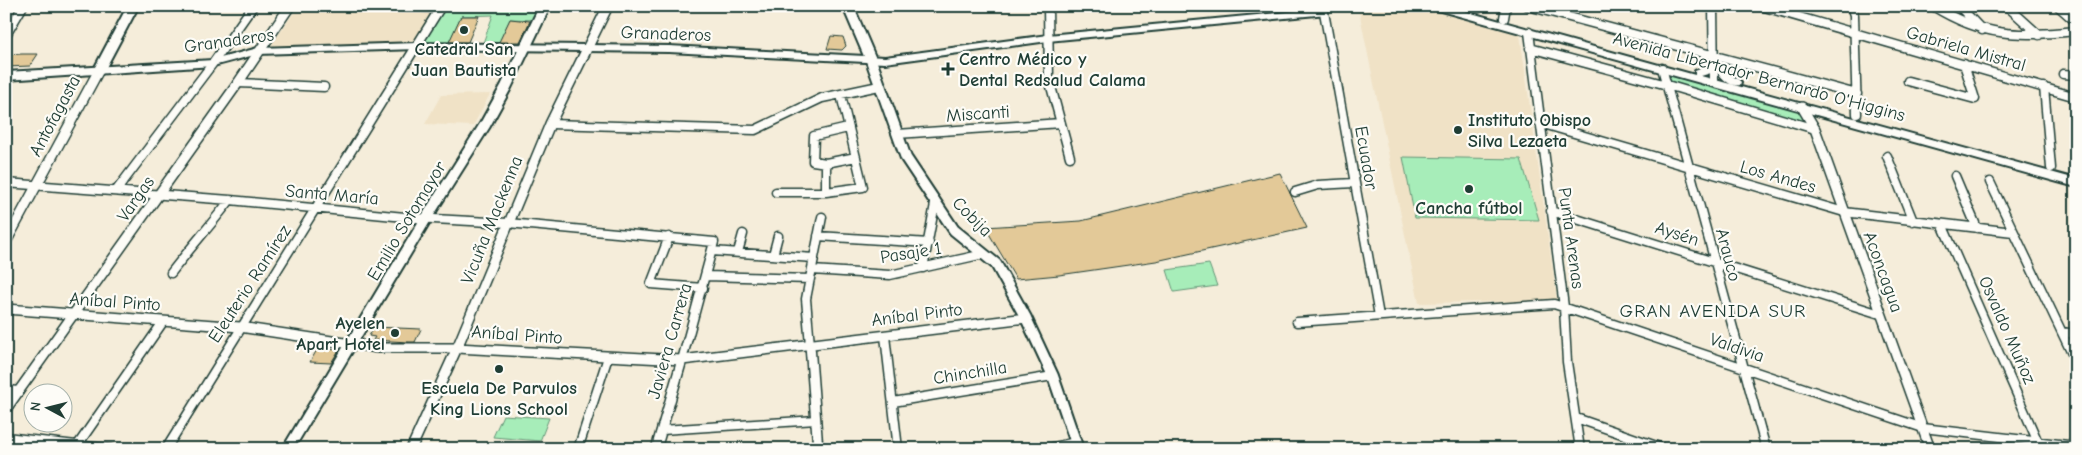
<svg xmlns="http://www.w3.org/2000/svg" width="2082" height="455" font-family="'Comic Neue',sans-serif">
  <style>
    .built { fill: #f0e2c6 }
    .green { fill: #a7edb9; stroke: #639576 }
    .building { fill: #e3c998; stroke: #1f3d34 }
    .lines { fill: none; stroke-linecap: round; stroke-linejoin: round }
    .minor-casing { stroke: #1f3d34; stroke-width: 11 }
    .tertiary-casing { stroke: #1f3d34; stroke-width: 12 }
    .secondary-casing { stroke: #1f3d34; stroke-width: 14 }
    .primary-casing { stroke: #1f3d34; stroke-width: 4 }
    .minor { stroke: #fdfcf7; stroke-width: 8 }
    .tertiary { stroke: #fdfcf7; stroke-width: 9 }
    .secondary { stroke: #fdfcf7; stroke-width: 10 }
    .primary { fill: #fdfcf7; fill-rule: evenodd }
    .poi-dot { fill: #1f3d34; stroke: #fdfcf7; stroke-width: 2 }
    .labels { text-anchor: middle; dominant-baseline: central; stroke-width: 4.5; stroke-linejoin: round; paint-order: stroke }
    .street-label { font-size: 18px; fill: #1f3d34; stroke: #fdfcf7 }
    .poi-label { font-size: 18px; font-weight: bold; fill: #1f3d34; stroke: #fdfcf7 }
    .neighbourhood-label { font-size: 19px; letter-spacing: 1px; fill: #1f3d34; stroke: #fdfcf7 }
  </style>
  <rect width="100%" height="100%" fill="#f5edda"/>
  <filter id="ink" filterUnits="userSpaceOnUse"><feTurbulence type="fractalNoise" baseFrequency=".02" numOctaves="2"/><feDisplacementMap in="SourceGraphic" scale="10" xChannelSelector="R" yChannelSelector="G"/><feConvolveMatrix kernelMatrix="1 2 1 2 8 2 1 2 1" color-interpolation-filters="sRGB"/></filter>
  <g filter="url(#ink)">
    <path class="built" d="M1358,6h56l106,29 37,266 -138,2z
      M297,8l137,1 -19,34 -144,3z
      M490,94l-17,32 -48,-2 16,-29z"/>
    <path class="green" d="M445,6h96l-7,14 -24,-1 -11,24h-16l10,-28 -32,1 -12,27h-28z
      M1668,73l135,37 12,19 -148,-44 -2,-8z
      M1403,157l118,2 18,61 -124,-2z
      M1209,264l8,22 -43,6 -7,-22z
      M503,415l46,3 -9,23 -47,-4z"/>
    <path class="building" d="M461,16h18l-11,26h-19z
      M510,19l20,2 -10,21h-21z
      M831,36l12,1 3,9 -4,4 -15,-1z
      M22,54h16l-8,12 -24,1v-12z
      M1280,173l27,55 -151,33 -97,14 -43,4 -31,-52 96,-6z
      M374,327l47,2 -6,13h-6l-36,-2 2,-3 -6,-1z
      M318,348l21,2 -8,13 -21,-1z"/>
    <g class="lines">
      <g class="minor-casing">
        <path id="minor" d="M1048,6l1,73 21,78
          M1528,6l329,88
          M1713,6l1,76
          M1761,6l315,91
          M1851,6l3,9 3,99
          M1933,6c50,31 86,31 143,25
          M1959,6l23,24
          M2007,6l32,29
          M2058,6l18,16
          M1324,12l55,304
          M1504,18l2,-12
          M1529,32l35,275 3,55 13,87
          M6,35l17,-29
          M1530,48l137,37 148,44
          M1662,68l104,381
          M2063,74l13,1
          M1908,81l67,18 -11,-35
          M238,83l86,4
          M2044,87l7,81
          M1540,123l304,89 169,20
          M550,124l205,6 67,-32 57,-12
          M897,134l164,-11
          M1887,156l26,65
          M826,163l30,-6
          M1955,176l22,52
          M1990,182l86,180
          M6,183l224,17 185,18 93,5 206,19 -32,118
          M116,191l97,-128 40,-57
          M776,192h50l37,-5 -22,-92
          M826,192v-29l-13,-2 1,-25 34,-8
          M1295,192l23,-7 36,-2
          M1551,211l329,103
          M1942,224l99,225
          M818,236l111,7
          M669,237l-18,47 52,4
          M712,251l102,7
          M738,252l5,-18
          M773,255l5,-19
          M923,268l12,-64
          M812,270l78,5 94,-21
          M171,273c19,-25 40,-48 59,-73
          M706,276l104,3
          M1297,322l257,-18 369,124 153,18
          M2062,332l14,2
          M885,336l13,113
          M810,345l-4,-46 16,-82
          M6,390l13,1
          M893,402l160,-26
          M1576,418l89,31
          M662,430l154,-10
          M6,437l105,12
          M75,449l88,-127
          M166,449l274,-441 -77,-2
          M578,449l30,-92
          M1044,449l32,-7"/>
      </g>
      <g class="tertiary-casing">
        <path id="tertiary" d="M1802,107l13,22 115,320
          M6,242l93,-172
          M6,309l234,18 138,21h79l225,12 344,-42
          M810,345l8,104
          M6,409l232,-326 52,-77
          M411,449l46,-101 93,-224 58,-118
          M656,449l26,-89"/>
      </g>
      <g class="secondary-casing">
        <path id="secondary" d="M848,6l23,54 35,98 48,72 42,34 30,54 27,58 25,73
          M99,70l34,-64
          M288,449l142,-237 55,-87 21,-38 39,-81"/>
      </g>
      <g class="primary-casing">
        <path id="primary" d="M1318,6h10l-1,8 -279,27 -163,22 -216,-11 -252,-3 -159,5 -45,12 -207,14v-8l207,-12 45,-12 159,-5 252,3 216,11 163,-22 271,-26z
          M1428,6h18l249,69v-4c12,-4 11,-9 18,-12 8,-3 13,12 18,16 4,3 7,3 10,7l-1,3c-12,2 -19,-8 -25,-16l-4,4 -10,3 375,103v8l-646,-179z"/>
      </g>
      <use href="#minor" class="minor"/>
      <use href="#tertiary" class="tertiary"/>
      <use href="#secondary" class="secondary"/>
      <use href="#primary" class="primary"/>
    </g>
  </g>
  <g class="poi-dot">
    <circle cx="464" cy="30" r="5"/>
    <path d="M945.5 61.5h5v5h5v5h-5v5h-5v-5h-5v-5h5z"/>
    <circle cx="1458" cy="130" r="5"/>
    <circle cx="1469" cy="189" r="5"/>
    <circle cx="395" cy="333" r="5"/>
    <circle cx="499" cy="369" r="5"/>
  </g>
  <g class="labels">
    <g class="street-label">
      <text transform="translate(666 34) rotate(2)">Granaderos</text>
      <text transform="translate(229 41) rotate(-8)">Granaderos</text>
      <text transform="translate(1966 49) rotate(16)">Gabriela Mistral</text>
      <text transform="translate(1759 77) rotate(15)">Avenida Libertador Bernardo O'Higgins</text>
      <text transform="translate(978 114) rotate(-4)">Miscanti</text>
      <text transform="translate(55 116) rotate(-62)">Antofagasta</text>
      <text transform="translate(1366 158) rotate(80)">Ecuador</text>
      <text transform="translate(1778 177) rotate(16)">Los Andes</text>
      <text transform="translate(332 195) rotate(5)">Santa María</text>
      <text transform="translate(136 199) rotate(-55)">Vargas</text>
      <text transform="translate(972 217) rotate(45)">Cobija</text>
      <text transform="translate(492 220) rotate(-68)">Vicuña Mackenna</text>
      <text transform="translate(407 221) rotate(-59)">Emilio Sotomayor</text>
      <text transform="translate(1677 234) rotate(18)">Aysén</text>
      <text transform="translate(1571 238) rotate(82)">Punta Arenas</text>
      <text transform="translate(911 253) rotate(-9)">Pasaje 1</text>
      <text transform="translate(1728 255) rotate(75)">Arauco</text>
      <text transform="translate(1883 272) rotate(70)">Aconcagua</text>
      <text transform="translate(250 284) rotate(-57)">Eleuterio Ramírez</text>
      <text transform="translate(115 302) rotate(4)">Aníbal Pinto</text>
      <text transform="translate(917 315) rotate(-7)">Aníbal Pinto</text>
      <text transform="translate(2007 330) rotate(66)">Osvaldo Muñoz</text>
      <text transform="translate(517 335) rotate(4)">Aníbal Pinto</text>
      <text transform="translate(670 341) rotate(-74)">Javiera Carrera</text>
      <text transform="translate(1737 348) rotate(19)">Valdivia</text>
      <text transform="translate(970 373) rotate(-9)">Chinchilla</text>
    </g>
    <g class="poi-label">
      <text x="464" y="49">Catedral San<tspan x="464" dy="21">Juan Bautista</tspan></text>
      <text x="959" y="59" text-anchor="start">Centro Médico y<tspan x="959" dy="21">Dental Redsalud Calama</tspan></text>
      <text x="1468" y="120" text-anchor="start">Instituto Obispo<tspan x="1468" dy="21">Silva Lezaeta</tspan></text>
      <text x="1469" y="208">Cancha fútbol</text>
      <text x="385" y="323" text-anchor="end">Ayelen<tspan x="385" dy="21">Apart Hotel</tspan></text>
      <text x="499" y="388">Escuela De Parvulos<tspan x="499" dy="21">King Lions School</tspan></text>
    </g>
    <g class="neighbourhood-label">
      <text x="1713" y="311">GRAN AVENIDA SUR</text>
    </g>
  </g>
  <rect width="2082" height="455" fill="none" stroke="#fdfcf7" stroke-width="25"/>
  <rect x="12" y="12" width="2057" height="430" fill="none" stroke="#1f3d34" stroke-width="2" filter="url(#ink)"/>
  <g transform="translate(48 408) rotate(277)"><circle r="24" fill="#fdfcf7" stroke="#a4b0a9"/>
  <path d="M0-4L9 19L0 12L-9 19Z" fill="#1f3d34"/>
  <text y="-8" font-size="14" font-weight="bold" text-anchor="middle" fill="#1f3d34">N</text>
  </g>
</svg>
